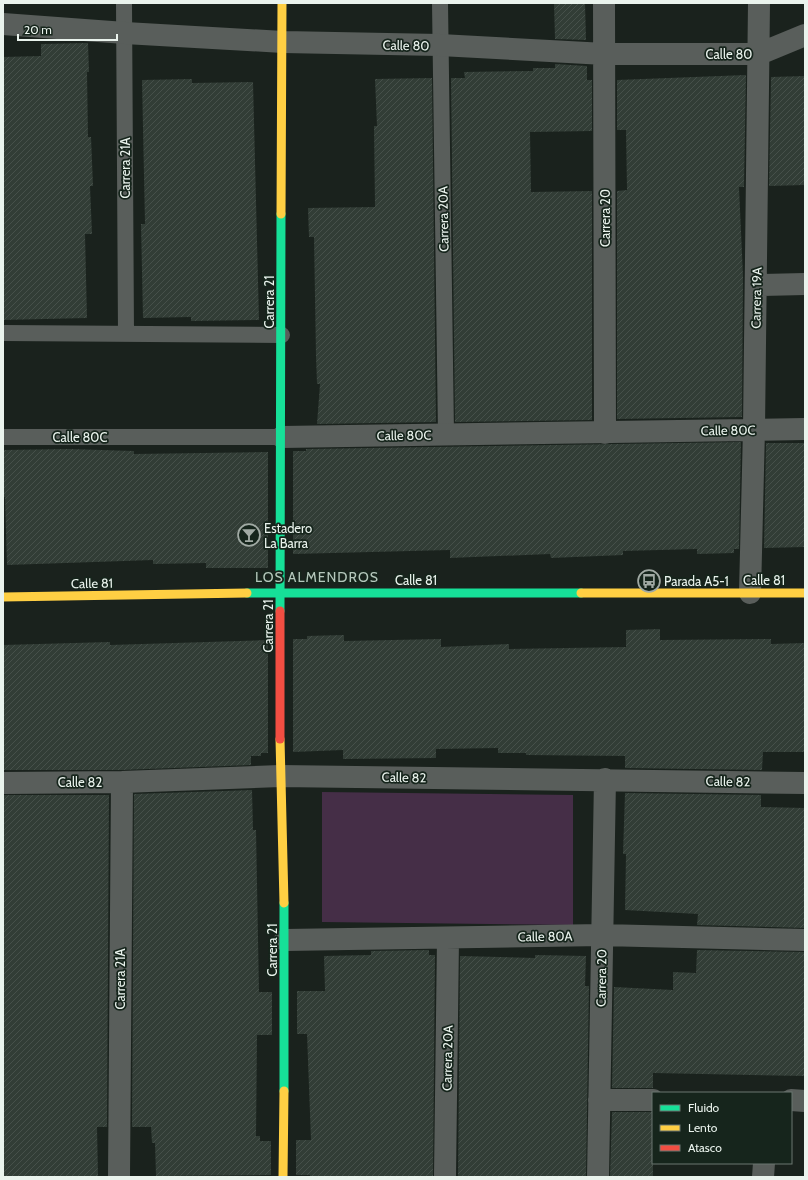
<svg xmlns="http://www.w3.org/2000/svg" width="808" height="1180" font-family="Cabin,sans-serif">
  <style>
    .grass { fill: #452e47 }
    .building { fill: url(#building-hatch) }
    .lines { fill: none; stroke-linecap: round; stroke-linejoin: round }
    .lane { stroke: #595e5b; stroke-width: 16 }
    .street { stroke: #595e5b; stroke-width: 22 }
    .fast { stroke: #16e098; stroke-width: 9 }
    .slow { stroke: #ffcf43; stroke-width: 9 }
    .jam { stroke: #f24e42; stroke-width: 9 }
    .labels { text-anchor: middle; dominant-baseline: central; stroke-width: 3.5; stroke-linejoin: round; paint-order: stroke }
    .street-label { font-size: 13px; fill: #eaf3ed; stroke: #16251c }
    .poi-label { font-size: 13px; fill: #eaf3ed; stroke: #16251c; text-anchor: start }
    .neighbourhood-label { font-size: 14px; letter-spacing: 1px; fill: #b4c7bb; stroke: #16251c }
  </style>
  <defs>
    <pattern id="building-hatch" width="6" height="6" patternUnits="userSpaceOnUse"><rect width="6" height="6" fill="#323d36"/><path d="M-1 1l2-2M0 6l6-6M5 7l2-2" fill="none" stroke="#46504a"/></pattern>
  </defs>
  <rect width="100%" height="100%" fill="#1a221d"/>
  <path class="grass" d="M322,792l251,3v130l-251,-3z"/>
  <path class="building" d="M554,3h31l1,37 -31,-1z
    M88,43l1,29h-2l1,65h3l2,49h-3l2,48h-7l2,84 -84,2v-263l38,-1v-12z
    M555,64l32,2v14h5v51l-62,1 1,60 61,-1v229l-137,2 -4,-344h14l-1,-6 69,-1v-3h22z
    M746,75l-2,112h-5l4,89 -1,141 -125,2v-228l10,-1 -1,-60h-9v-50z
    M805,76v109l-36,1 2,-109z
    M432,78l4,344 -119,2 3,-40h-3l-1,-28 -2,-119h-5l-1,-29 67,-1 -1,-81h3l-2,-47z
    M192,79v4l61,-1 6,238 -68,1v-4l-48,1 -2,-94h4l-3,-144z
    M741,442l-2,107h-5v4l-37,1v-5l-74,2v4l-72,3 -1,-4 -100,4v-8l-157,4v-103h13v-2z
    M766,443h39v104l-41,1z
    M70,449l64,2v3l134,-2v116h-62v-5l-53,1v-4l-146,5 -2,-68h-2v-47z
    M660,629v11l111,-1v5l34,-1v109h-42l-1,18 -137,-2v-12l-99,-1v-2h-28v-5l-62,1v9l-93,1v-9l-50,2v-113h14v-3l37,-1v6l97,-2v8l68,-3v5l117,-2v-17z
    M268,640v113h-7v3h-10v9l-129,5h-119v-125l107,-3v3z
    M252,790l1,40h3l3,162h13v43h-15l-1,101h4v5h11v34l-115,1 -1,-33h-3l-1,-16h-19l2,-333z
    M625,793l136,2v12l44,1v120l-108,-3 1,-11 -73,-4 1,-56h-3z
    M3,795h106l-2,332h-10l1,49 -95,1z
    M429,950v5h6l-2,222h-123v-2h-14v-35h15l-4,-106h-10v-43h28l-1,-35 47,-1v-4z
    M697,950l108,2v124l-152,-3v15h-41l2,-101 59,3v-18l23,1z
    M535,955l51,1 -1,30h4l-3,191h-128l2,-221 75,2z
    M612,1112h41v65h-43z"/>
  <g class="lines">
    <path class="lane" d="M124,3l2,330
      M440,3l6,431
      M3,333l279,2
      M3,437h279"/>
    <path class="street" d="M604,3l1,430
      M3,24l122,9 158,9 157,3 165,9h154l46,-19
      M756,285l49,-1
      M282,437l523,-8
      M750,593l4,-164 5,-426
      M3,783l119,-1 158,-6 525,7
      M285,940l317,-5 203,5
      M599,1100h54
      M791,1100l14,1
      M119,1177l3,-395
      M445,1177l3,-239
      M598,1177l7,-398
      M763,1177l1,-14"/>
    <path class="fast" d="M247,593h334
      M280,611l1,-397
      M284,1091v-188"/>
    <path class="slow" d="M281,214l1,-211
      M581,593h224
      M3,597l244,-4
      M280,739l4,164
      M283,1177l1,-86"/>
    <path class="jam" d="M280,739v-128"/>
  </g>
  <defs>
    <g id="bar-ring" transform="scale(1.15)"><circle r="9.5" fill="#16251c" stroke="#a1aaa4" stroke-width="1.5"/><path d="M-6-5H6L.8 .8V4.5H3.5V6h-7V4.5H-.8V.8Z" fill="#a1aaa4"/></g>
    <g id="bus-ring" transform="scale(1.15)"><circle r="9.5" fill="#16251c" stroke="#a1aaa4" stroke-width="1.5"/><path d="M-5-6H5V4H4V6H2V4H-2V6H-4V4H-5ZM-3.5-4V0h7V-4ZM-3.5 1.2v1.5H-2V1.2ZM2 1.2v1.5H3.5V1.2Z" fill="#a1aaa4"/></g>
  </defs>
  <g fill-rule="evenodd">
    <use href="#bar-ring" x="249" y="535"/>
    <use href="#bus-ring" x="649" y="581"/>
  </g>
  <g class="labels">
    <g class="street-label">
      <text transform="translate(406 45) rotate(1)">Calle 80</text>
      <text x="729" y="54">Calle 80</text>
      <text transform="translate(125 168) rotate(-90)">Carrera 21A</text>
      <text transform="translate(605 218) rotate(-90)">Carrera 20</text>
      <text transform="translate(443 219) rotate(-91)">Carrera 20A</text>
      <text transform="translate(756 298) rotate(-89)">Carrera 19A</text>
      <text transform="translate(269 302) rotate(-90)">Carrera 21</text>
      <text transform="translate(728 430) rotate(-1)">Calle 80C</text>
      <text transform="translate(404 435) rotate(-1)">Calle 80C</text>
      <text x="80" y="437">Calle 80C</text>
      <text x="416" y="580">Calle 81</text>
      <text x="764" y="580">Calle 81</text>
      <text transform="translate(92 583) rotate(-1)">Calle 81</text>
      <text transform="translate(268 626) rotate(-90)">Carrera 21</text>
      <text transform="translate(404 777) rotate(1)">Calle 82</text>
      <text transform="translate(728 781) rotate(1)">Calle 82</text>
      <text x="80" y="782">Calle 82</text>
      <text transform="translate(545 936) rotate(-1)">Calle 80A</text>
      <text transform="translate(272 950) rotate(-90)">Carrera 21</text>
      <text transform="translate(601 978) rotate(-89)">Carrera 20</text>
      <text transform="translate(120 979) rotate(-90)">Carrera 21A</text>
      <text transform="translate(447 1058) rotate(-89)">Carrera 20A</text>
    </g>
    <g class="poi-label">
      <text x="264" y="528">Estadero<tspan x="264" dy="15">La Barra</tspan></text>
      <text x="664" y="581">Parada A5-1</text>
    </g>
    <g class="neighbourhood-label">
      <text x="317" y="577">LOS ALMENDROS</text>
    </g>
  </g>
  <rect width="808" height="1180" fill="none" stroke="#eaf3ed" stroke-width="8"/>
  <rect x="652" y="1092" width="140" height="72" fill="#16251c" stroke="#6b7770"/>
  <rect x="660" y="1105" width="20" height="6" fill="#16e098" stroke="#6b7770"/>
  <text x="688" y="1112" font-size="12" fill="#eaf3ed">Fluido</text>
  <rect x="660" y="1125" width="20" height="6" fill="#ffcf43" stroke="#6b7770"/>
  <text x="688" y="1132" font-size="12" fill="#eaf3ed">Lento</text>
  <rect x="660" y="1145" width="20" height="6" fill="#f24e42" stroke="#6b7770"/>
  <text x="688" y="1152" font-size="12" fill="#eaf3ed">Atasco</text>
  <path d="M18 34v6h99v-6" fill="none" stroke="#eaf3ed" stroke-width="2"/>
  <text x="24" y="34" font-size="12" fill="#eaf3ed" stroke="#16251c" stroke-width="3" paint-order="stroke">20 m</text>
</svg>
